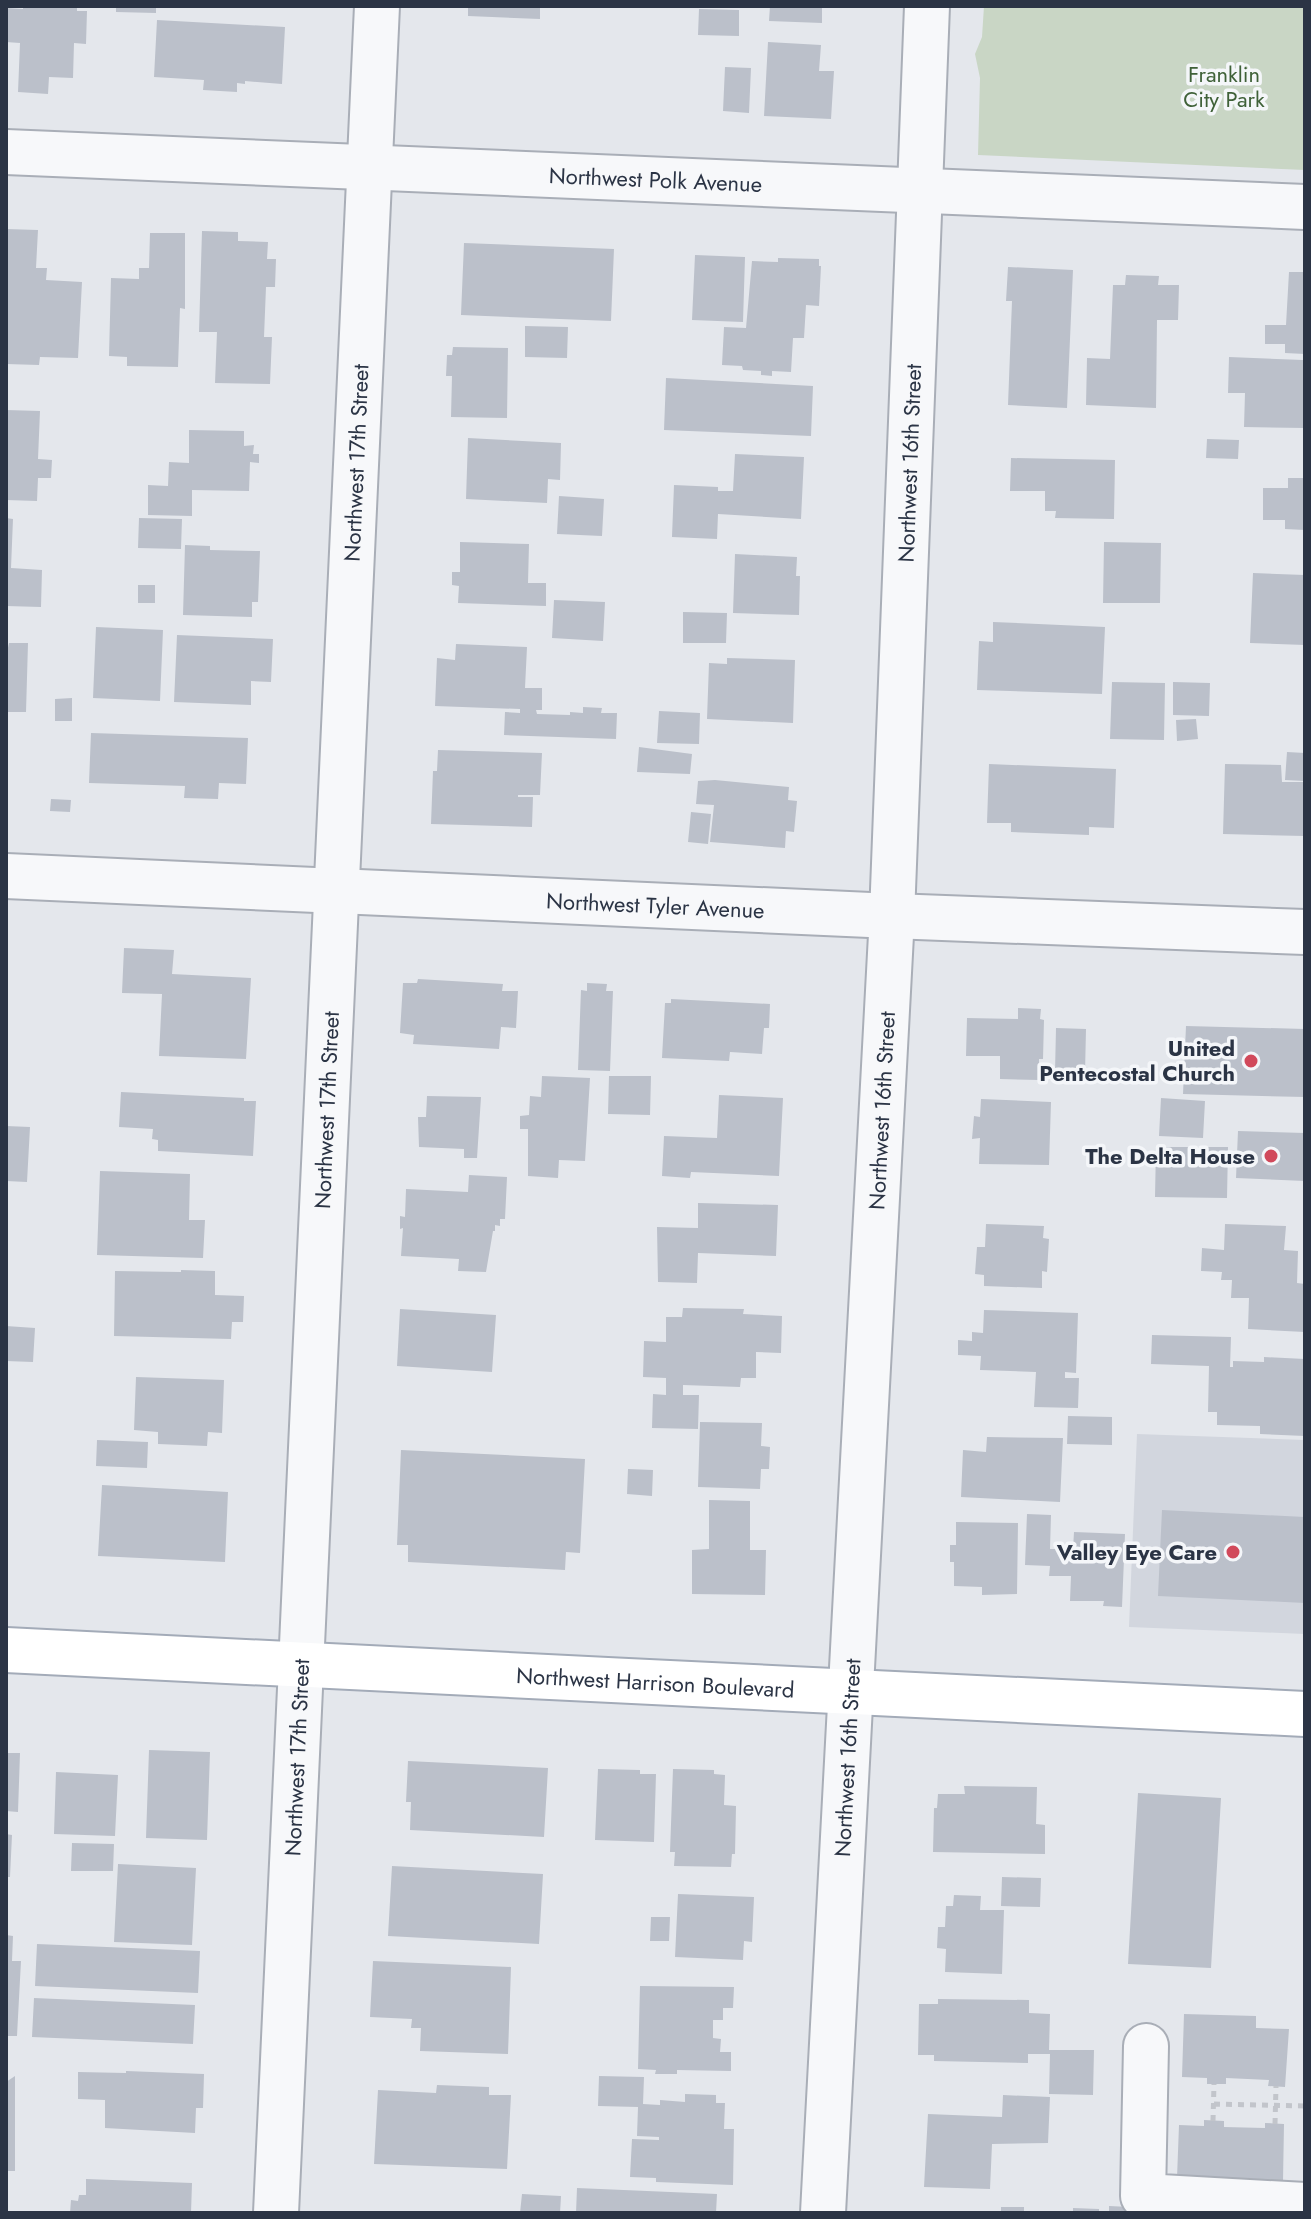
<svg xmlns="http://www.w3.org/2000/svg" width="1311" height="2219" font-family="Jost,sans-serif">
  <style>
    .built { fill: #d2d6de }
    .green { fill: #c9d6c5 }
    .building { fill: #bbc0ca }
    .lines { fill: none; stroke-linecap: round; stroke-linejoin: round }
    .minor-casing { stroke: #a9aeb7; stroke-width: 48 }
    .major-casing { stroke: #a3abb8; stroke-width: 48 }
    .path { stroke: #c2c5cb; stroke-width: 5; stroke-dasharray: 6 6; stroke-linecap: butt }
    .minor { stroke: #f7f8fa; stroke-width: 44 }
    .major { stroke: #fff; stroke-width: 44 }
    .poi-dot { fill: #d1495b; stroke: #f4f6f9; stroke-width: 3 }
    .labels { text-anchor: middle; dominant-baseline: central; stroke-width: 7; stroke-linejoin: round; paint-order: stroke }
    .park-label { font-size: 22px; fill: #3f6138; stroke: #f4f6f9 }
    .street-label { font-size: 22px; fill: #2b3445; stroke: #f4f6f9 }
    .poi-label { font-size: 22px; font-weight: bold; fill: #2b3445; stroke: #f4f6f9; text-anchor: end }
  </style>
  <rect width="100%" height="100%" fill="#e4e7ec"/>
  <path class="built" d="M1137,1434l168,6v194l-176,-7z"/>
  <path class="green" d="M984,6h321v164l-327,-15 2,-77 -5,-24 7,-17z"/>
  <path class="building" d="M23,6h54v5h10l-1,33 -12,-1 -1,35 -24,-1 -1,17 -30,-2 2,-49 -14,-1v-34l17,1z
    M116,6h40v7l-40,-1z
    M468,6h72v13l-72,-3z
    M770,6h52v17l-53,-2z
    M699,9l40,1v26l-41,-1z
    M157,20l128,7 -3,57 -37,-3v3l-8,-1v9l-34,-2 1,-10 -50,-3z
    M768,42l53,3 -2,26h15l-3,48 -67,-3z
    M725,67l26,1 -2,45 -26,-2z
    M6,229l32,1 -2,38h11l-1,12 36,2 -4,76 -38,-1 -1,8 -33,-1z
    M202,231l36,1v9l30,1 -1,17h9l-1,28h-9l-2,50h8l-2,47 -55,-1 2,-51h-18z
    M150,233h35v76l-5,-1 -2,59 -51,-1v-9l-18,-1 2,-78 28,1v-11h10z
    M464,243l150,6 -3,72 -150,-6z
    M695,255l50,2 -2,65 -51,-2z
    M778,258l41,1v7h2l-2,40 -13,-1 -2,33h-11l-2,34 -19,-1v5l-11,-1v-4l-18,-1 -1,-4 -20,-1 2,-38 22,1 6,-67 26,1z
    M1008,267l65,3 -6,138 -59,-3 4,-104h-6z
    M1289,272h16v82l-20,-1v-9h-20v-19h21z
    M1126,275l33,1 -1,9h21l-1,35h-21l-1,88 -70,-3 1,-47 23,1 3,-74h12z
    M525,326l43,1 -1,31 -42,-1z
    M453,347l55,1 -1,70 -56,-1 1,-41h-6l1,-21h5z
    M1229,357l74,3 2,68 -61,-1 1,-34h-17z
    M666,378l147,8 -2,50 -147,-6z
    M6,410l34,1 -2,48 14,1 -1,18h-13l-1,23 -31,-1z
    M189,430l55,1v15l10,-1 -1,9h6v9l-9,-1 -1,29 -57,-1v26l-44,-1v-30l20,1 1,-24 20,1z
    M468,438l93,5 -1,37 -12,-1 -1,24 -81,-4z
    M1207,439l32,1 -1,19 -32,-1z
    M735,454l69,3 -3,62 -83,-5 -1,25 -45,-2 2,-52 44,2v4h15z
    M1011,458l104,2 -1,59 -59,-1 1,-7h-11v-20h-35z
    M1288,478h17v52l-20,-1v-9h-22v-32h25z
    M559,496l45,3 -2,37 -45,-2z
    M6,518l7,1 -2,49 31,2 -1,37 -35,-1z
    M139,518l43,1 -1,30 -43,-1z
    M460,542l69,2 -1,39h18v23l-88,-3 1,-17 -7,-1v-13h8z
    M1104,542l57,1 -1,60h-57z
    M185,545l25,1v4l50,1 -2,51h-6v15l-69,-2z
    M735,554l62,3 -1,19h4l-1,39 -66,-2z
    M1253,573l52,2v70l-55,-2z
    M138,585h17v18h-17z
    M554,600l51,2 -2,39 -51,-3z
    M683,612l44,1 -1,30h-43z
    M993,622l112,5 -3,67 -125,-4 2,-49 14,1z
    M96,627l67,3 -3,71 -67,-3z
    M177,635l96,4 -2,43 -20,-1v24l-77,-3z
    M9,643h19l-2,69h-20v-55z
    M456,644l71,3 -2,41h17v22h-6l1,4 33,1v-3l13,1v-6l19,1 -1,5h16l-1,26 -112,-4 1,-23 15,1v-4l-85,-3 2,-48 18,2z
    M727,658l68,2 -2,63 -86,-4 2,-56 18,1z
    M1112,682l53,1 -1,57 -54,-1z
    M1173,682l37,1 -1,33 -36,-1z
    M72,698v23h-17v-22z
    M659,711l41,2 -1,31 -42,-1z
    M1196,719l2,20 -21,2 -1,-21z
    M91,733l157,5 -2,46 -27,-1 -1,16 -34,-1 1,-12 -96,-3z
    M639,747l53,7 -2,20 -53,-2z
    M438,750l104,3 -2,42h-22v2h15l-1,30 -101,-3 2,-53h4z
    M1287,752l18,1v28l-20,-1z
    M989,764l127,5 -2,59 -25,-1v8l-78,-3v-9h-24z
    M1225,764l56,1 1,17h23v54l-82,-2z
    M715,780l74,7 -1,13 9,1 -3,31 -8,-1 -1,17 -75,-6 4,-37 -18,-1 2,-23z
    M51,799l20,1 -1,12 -20,-1z
    M691,812l20,2 -3,30 -20,-2z
    M124,948l50,2 -2,24 79,4 -5,81 -87,-3 3,-62 -40,-1z
    M418,979l85,5 -1,7h16l-2,37 -15,-1 -2,22 -86,-5 1,-9 -14,-2 3,-50h14z
    M587,983l20,1 -1,7h7l-3,80 -32,-1 3,-80 6,1z
    M671,999l99,5 -1,24h-5l-2,26 -32,-2 -1,9 -67,-3 3,-55h6z
    M1018,1008l23,1 -1,10 4,1 -1,39h-4v21l-39,-1v-23h-34l1,-38 51,1z
    M1186,1026l119,3v68l-122,-3z
    M1056,1028l30,1 -1,44 -30,-1z
    M542,1076l48,2 -5,83 -26,-1 -1,18 -30,-2v-47h-8v-13l9,-1 1,-19 11,1z
    M609,1076h42l-1,39 -42,-1z
    M121,1092l123,6v3h12l-3,55 -95,-5v-11l-6,-1 1,-10 -34,-2z
    M719,1095l64,3 -4,78 -88,-4 -1,6 -28,-2 2,-40 53,2z
    M427,1096l54,1 -4,61h-13v-9l-45,-2 -1,-30h8z
    M1161,1098l44,3 -2,37 -44,-2z
    M981,1099l70,3 -2,63 -70,-1 1,-26 -8,1 2,-23 6,1z
    M6,1126l24,1 -3,55 -21,-1z
    M1238,1131l67,2v48l-69,-3z
    M1156,1147h72l-1,51 -72,-1z
    M100,1171l90,3 -1,46h16l-2,38 -106,-3z
    M469,1175l38,2 -2,42h-5v7l-5,-1v6h-2l-7,41 -28,-1 1,-12 -58,-3 2,-28 -3,1v-13l5,1 1,-28 62,3z
    M698,1203l80,2 -2,51 -78,-3 -1,30 -39,-1 -1,-55 41,1z
    M986,1224l58,2 -1,12 6,1 -2,33 -5,-1v17l-58,-2v-11l-9,-1 2,-27h8z
    M1225,1224l61,2 -2,24 14,1 -1,32 8,1v48l-57,-3 1,-31h-18l1,-18h-11l1,-8 -21,-1 1,-23 22,2z
    M181,1270l34,1v24l29,1 -1,26h-11l-1,17 -117,-3 1,-65 66,1z
    M683,1308l61,1 -1,5 39,2 -1,37 -25,-1v26h-15l-1,9 -57,-2v10h16l-1,34 -46,-1 1,-34 13,1v-17l-23,-1 1,-36 22,1v-25h16z
    M400,1309l96,6 -4,57 -95,-6z
    M984,1310l94,3 -2,60 -11,-1v6h14l-1,30 -44,-1 2,-35 -56,-2 1,-14 -23,-1v-15l14,1v-9l11,1z
    M6,1326l29,2 -2,34 -27,-1z
    M1152,1335l79,2 -1,30h3v-6l31,1v-5l41,2v77l-45,-2v-8l-43,-1v-13h-9l1,-46 -58,-2z
    M136,1377l88,3 -2,53 -14,-1 -1,14 -49,-2v-12l-24,-2z
    M1068,1416l44,1v28l-45,-1z
    M700,1422l62,1 -1,23 9,1 -1,22h-8l-1,20 -62,-2z
    M987,1437l76,1 -3,64 -99,-5 2,-47 23,2z
    M97,1440l51,2 -1,26 -51,-2z
    M401,1450l184,9 -5,94 -14,-1 -1,18 -157,-8v-17h-11z
    M628,1469l25,1 -1,26 -25,-2z
    M102,1485l126,7 -3,70 -127,-6z
    M709,1500l41,1v49h16l-1,45 -73,-1v-44l17,-1z
    M1162,1510l143,7v86l-147,-7z
    M1027,1514l24,1 -1,34h23l1,-17 51,2 -3,73 -19,-1 1,-5h-34l1,-25h-22l1,-10 -25,-1z
    M956,1522l62,1 -1,71 -35,1v-8l-28,-1v-24h-4v-17h6z
    M149,1750l61,2 -3,88 -61,-2z
    M6,1753h14l-2,59 -12,-1z
    M408,1761l140,7 -4,69 -134,-7 1,-28h-5z
    M598,1769l42,1v4h16l-2,68 -59,-2z
    M673,1769l41,1v4l11,1 -1,30 12,1 -1,48h-3l-1,13 -57,-1 1,-14h-5z
    M56,1772l62,3 -3,61 -61,-2z
    M964,1786l73,1 -1,37 9,1v29l-112,-2 1,-44h3l1,-14h27z
    M1138,1793l83,5 -10,170 -83,-4z
    M6,1834l6,1 -2,42h-4z
    M72,1843l42,1 -1,27h-42z
    M118,1864l78,4 -4,77 -78,-3z
    M392,1866l151,8 -4,70 -151,-8z
    M1002,1877l39,1 -1,29 -39,-1z
    M678,1894l76,3 -2,45 -8,-1 -1,19 -68,-3z
    M954,1895l27,1 -1,14h24l-2,64 -57,-2 1,-23 -9,-1 1,-21h7l1,-21h7z
    M651,1917h19l-1,24h-19z
    M6,1935l7,1 -1,25h9l-4,75h-11z
    M37,1944l163,7 -2,42 -163,-7z
    M373,1961l138,6 -3,87 -88,-3 1,-23h-10l1,-9 -42,-2z
    M640,1986l94,1 -1,21h-10v12h-10v18l8,1 -1,13h11v19l-54,-1v4h-22l1,-4 -18,-1z
    M34,1998l161,7 -2,39 -161,-7z
    M938,1999l91,1v13l21,1 -1,36h45l-1,45 -44,-1 1,-40h-22v9l-94,-2v-6h-16l1,-51h19z
    M1184,2014l72,2v12l33,1 -4,58 -17,-1 1,-6 -43,-2v6h-19v-6l-25,-1z
    M126,2071l78,3 -1,34h-7l-1,25 -90,-5v-28l-27,-1v-27l48,1z
    M15,2076v95h-9v-89z
    M599,2076l45,1 -1,27 17,1v-5l25,2v-8l31,1v8h9l-1,26h10l-1,56 -77,-3v-4l-26,-1 2,-38 27,1v-3l-22,-1 1,-29 -40,-1z
    M437,2085l52,2v8h22l-4,74 -133,-5 4,-74 58,3z
    M1003,2095l47,2 -2,46 -56,1 -2,45 -66,-2 4,-73 74,3z
    M1204,2120l20,1v6l41,1v-5l19,1 -1,57 -106,-3 2,-53 25,1z
    M86,2179l106,4 -1,30h-121l1,-13 7,1 1,-6h7z
    M577,2188l140,6 -1,19h-140z
    M522,2194l39,2 -1,17h-40z
    M1109,2206l62,3v4h-62z
    M1001,2207h23v6h-23z
    M1073,2208l26,1v4h-26z"/>
  <g class="lines">
    <g class="minor-casing">
      <g id="minor">
        <path id="s1" d="M6,152l1299,55"/>
        <path id="s2" d="M6,876l886,40 413,16"/>
        <path d="M1146,2046l-3,150 162,9"/>
        <path id="s3" d="M276,2213l101,-2207"/>
        <path id="s4" d="M823,2213l69,-1297 35,-910"/>
      </g>
    </g>
    <g class="major-casing">
      <g id="major">
        <path id="s5" d="M6,1650c433,19 866,46 1299,64"/>
      </g>
    </g>
    <path class="path" d="M1214,2104l91,2
      M1213,2121l1,-37
      M1275,2124l1,-38"/>
    <use href="#minor" class="minor"/>
    <use href="#major" class="major"/>
  </g>
  <g class="poi-dot">
    <circle cx="1251" cy="1061" r="8"/>
    <circle cx="1271" cy="1156" r="8"/>
    <circle cx="1233" cy="1552" r="8"/>
  </g>
  <g class="labels">
    <g class="park-label">
      <text x="1224" y="74">Franklin<tspan x="1224" dy="25">City Park</tspan></text>
    </g>
    <g class="street-label">
      <text stroke="none"><textPath href="#s1" startOffset="650">Northwest Polk Avenue</textPath></text>
      <text stroke="none"><textPath href="#s3" startOffset="1752">Northwest 17th Street</textPath></text>
      <text stroke="none"><textPath href="#s4" startOffset="1752">Northwest 16th Street</textPath></text>
      <text stroke="none"><textPath href="#s2" startOffset="650">Northwest Tyler Avenue</textPath></text>
      <text stroke="none"><textPath href="#s3" startOffset="1104">Northwest 17th Street</textPath></text>
      <text stroke="none"><textPath href="#s4" startOffset="1104">Northwest 16th Street</textPath></text>
      <text stroke="none"><textPath href="#s5" startOffset="650">Northwest Harrison Boulevard</textPath></text>
      <text stroke="none"><textPath href="#s3" startOffset="456">Northwest 17th Street</textPath></text>
      <text stroke="none"><textPath href="#s4" startOffset="456">Northwest 16th Street</textPath></text>
    </g>
    <g class="poi-label">
      <text x="1235" y="1048">United<tspan x="1235" dy="25">Pentecostal Church</tspan></text>
      <text x="1255" y="1156">The Delta House</text>
      <text x="1217" y="1552">Valley Eye Care</text>
    </g>
  </g>
  <rect width="1311" height="2219" fill="none" stroke="#2b3445" stroke-width="16"/>
</svg>
